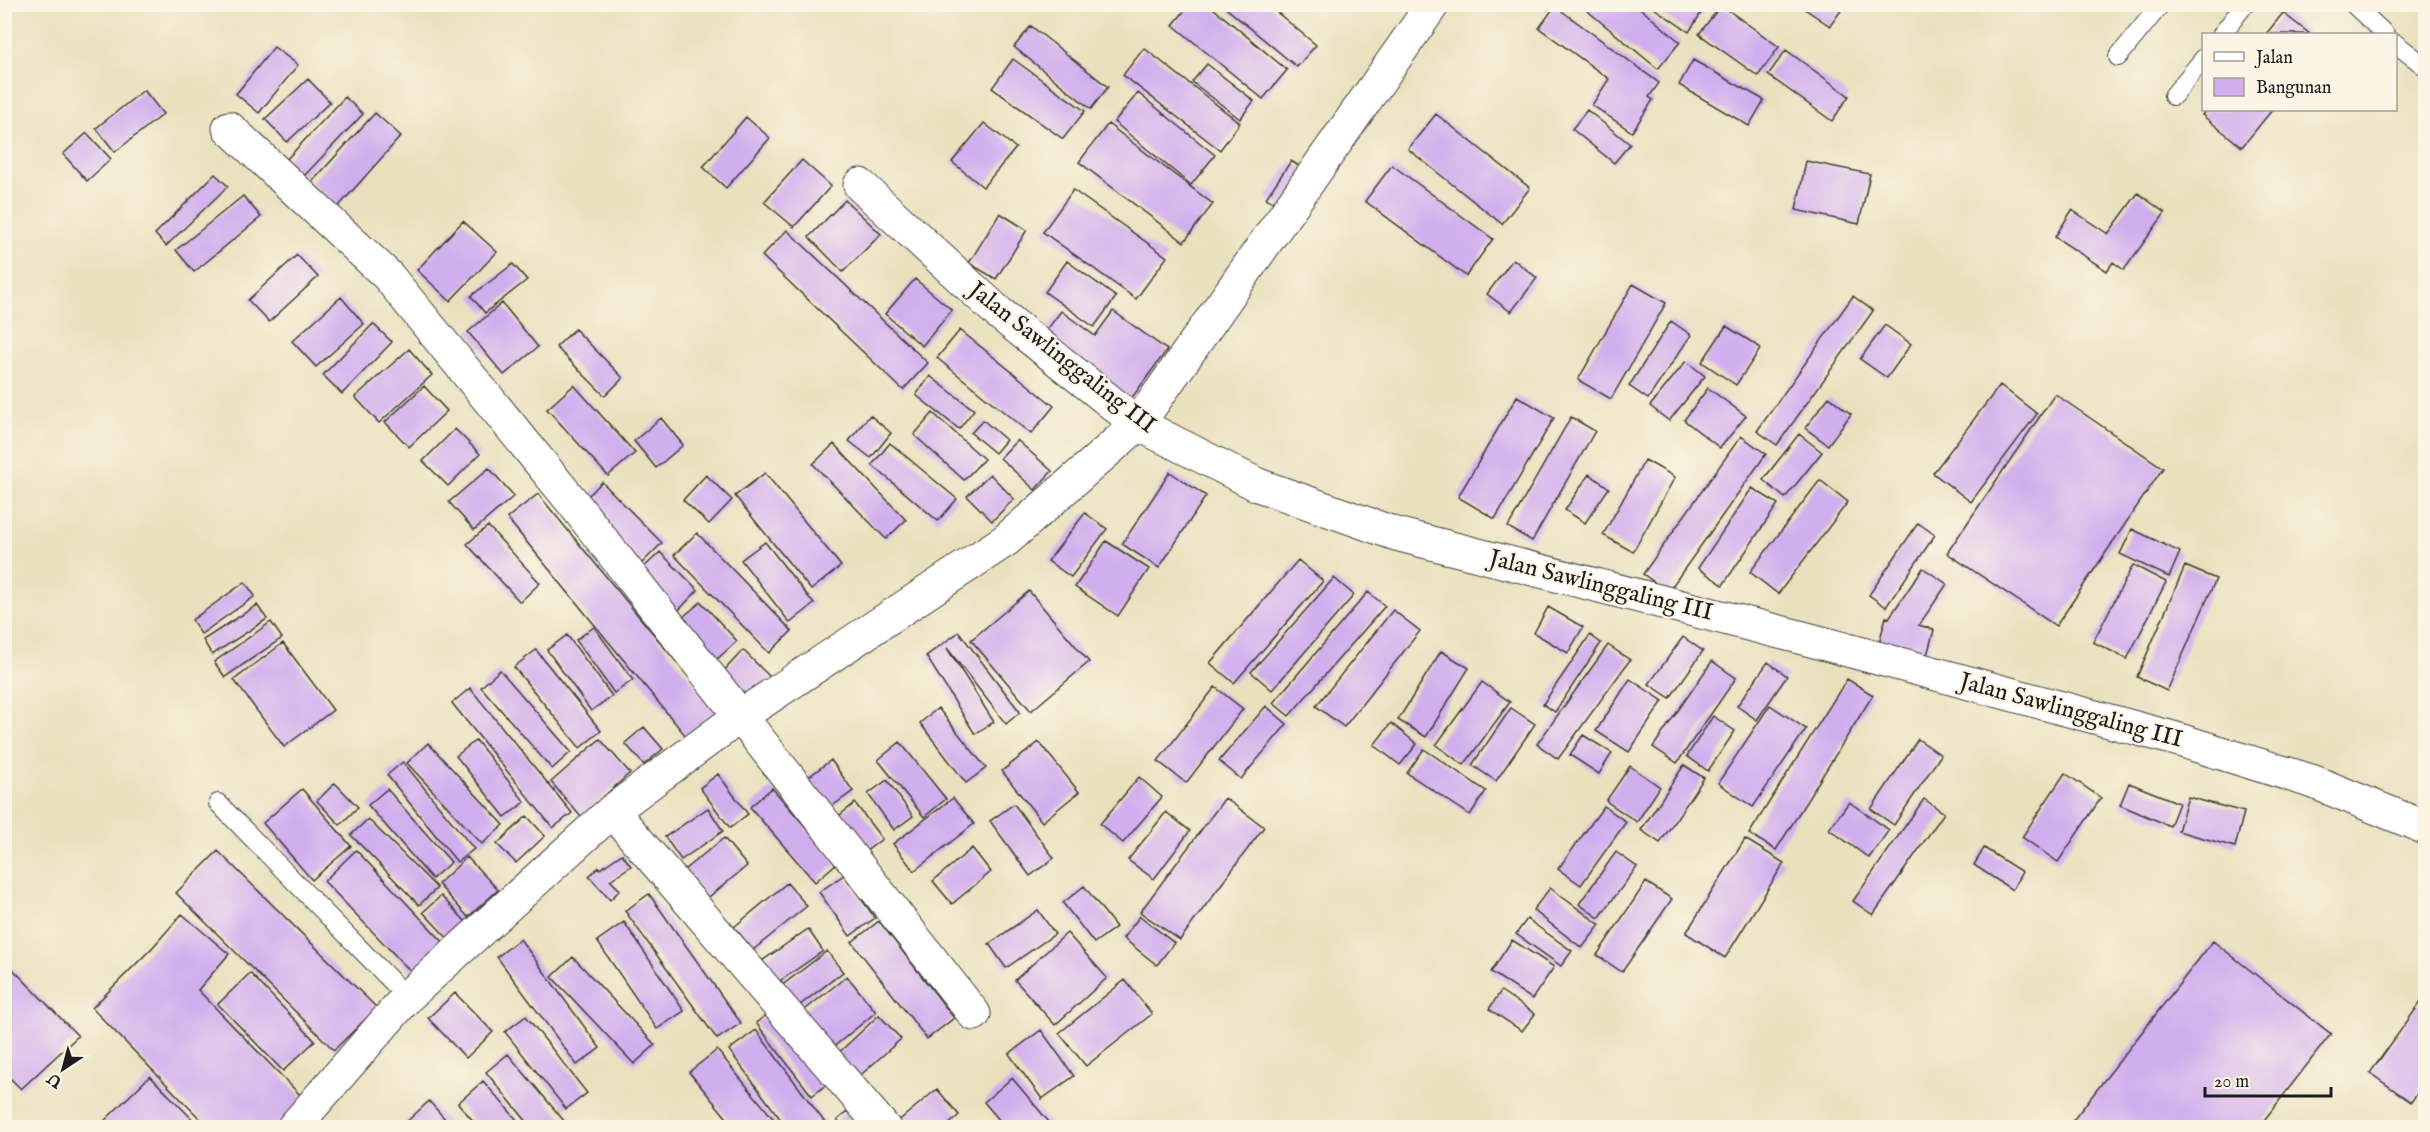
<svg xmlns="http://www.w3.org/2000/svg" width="2430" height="1132" font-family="'IM FELL English',serif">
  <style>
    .building { fill: #d1aeee }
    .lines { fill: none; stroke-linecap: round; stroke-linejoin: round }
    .service-casing { stroke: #3b3a34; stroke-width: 20 }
    .minor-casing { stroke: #3b3a34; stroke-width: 35 }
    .service { stroke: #fff; stroke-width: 18 }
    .minor { stroke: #fff; stroke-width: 33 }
    .labels { text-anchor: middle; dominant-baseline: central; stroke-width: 4.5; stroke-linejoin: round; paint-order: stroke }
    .street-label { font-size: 24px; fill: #1c1c1c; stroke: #fcf5e5 }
  </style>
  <rect width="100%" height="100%" fill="#fcf5e5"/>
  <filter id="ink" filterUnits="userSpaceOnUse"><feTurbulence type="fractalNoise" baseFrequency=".0167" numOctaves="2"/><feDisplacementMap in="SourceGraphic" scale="12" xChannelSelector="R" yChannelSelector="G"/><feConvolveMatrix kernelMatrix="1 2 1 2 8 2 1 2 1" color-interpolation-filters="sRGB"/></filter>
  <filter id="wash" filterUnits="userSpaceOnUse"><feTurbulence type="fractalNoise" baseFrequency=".008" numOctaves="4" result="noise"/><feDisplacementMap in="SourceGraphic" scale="24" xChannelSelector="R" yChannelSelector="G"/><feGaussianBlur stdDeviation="1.35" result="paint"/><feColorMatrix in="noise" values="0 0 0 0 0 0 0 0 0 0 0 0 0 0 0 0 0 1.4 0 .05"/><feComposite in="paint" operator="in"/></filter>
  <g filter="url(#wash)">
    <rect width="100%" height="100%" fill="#e9e1be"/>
    <g id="blocks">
      <path class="building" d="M1190,4h18l79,66 -24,29 -90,-74z
        M1221,4h46l49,41 -19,22z
        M1579,4h56l45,38 -22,27z
        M1648,4h54l3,3 -16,25z
        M1721,5l58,42 -21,29 -59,-42z
        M1799,5h46l-15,21z
        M1555,6l104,77 -10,14 4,3 -21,32 -40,-27 17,-26 -70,-51z
        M2283,13l27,21h-44z
        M1031,26l77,61 -17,22 -77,-62z
        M274,47l24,18 -39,48 -23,-19z
        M1144,48l96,75 -20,27 -97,-75z
        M1786,50l63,46 -17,25 -64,-46z
        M1013,59l72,52 -22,28 -71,-51z
        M1693,60l71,40 -15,26 -70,-41z
        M1207,64l47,37 -14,18 -48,-37z
        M308,79l22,23 -43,40 -22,-23z
        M144,90l19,24 -48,38 -19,-24z
        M1138,93l77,62 -24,30 -77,-63z
        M345,97l18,17 -60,63 -17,-17z
        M1587,110l43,34 -16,19 -42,-34z
        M2206,110h66l-30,37 -40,-32z
        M375,113l26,23 -63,71 -27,-24z
        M1436,114l94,74 -28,36 -94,-75z
        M746,117l24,21 -44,50 -23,-21z
        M984,123l32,25 -33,39 -31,-25z
        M1108,124l105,80 -29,38 -105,-80z
        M87,133l24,26 -24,22 -24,-27z
        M802,160l29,26 -37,41 -30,-25z
        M1291,161l16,10 -24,37 -17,-10z
        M1806,161l64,13 -11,50 -63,-14z
        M1392,165l101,74 -27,37 -101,-75z
        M215,174l13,12 -62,60 -11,-12z
        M1073,190l94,67 -31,42 -93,-67z
        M2138,193l27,20 -41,57 -11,-8 -6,9 -52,-34 17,-27 36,24z
        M243,196l18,21 -67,55 -18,-22z
        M845,200l36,34 -38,38 -34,-35z
        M1000,213l27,17 -31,49 -27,-16z
        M463,221l34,31 -47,49 -33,-31z
        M787,230l141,133 -25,27 -141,-134z
        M297,255l21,22 -49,45 -21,-22z
        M1513,259l24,19 -26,34 -24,-18z
        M1067,261l49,36 -22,30 -49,-35z
        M513,264l14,16 -42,33 -14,-17z
        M915,279l37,31 -30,36 -37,-32z
        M1633,284l33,19 -55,96 -33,-19z
        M1853,296l20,15 -96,134 -20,-14z
        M341,297l23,27 -48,43 -24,-26z
        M502,303l36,44 -34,28 -36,-43z
        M1061,311l34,25 18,-25 54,39 -39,53 -88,-64z
        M1671,321l20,14 -43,64 -19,-13z
        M373,324l19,18 -50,52 -19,-19z
        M1885,325l26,19 -24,34 -27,-19z
        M1726,326l35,22 -25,37 -34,-23z
        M575,329l48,49 -18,18 -49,-49z
        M960,330l94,76 -23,28 -94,-76z
        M409,349l23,26 -53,48 -24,-26z
        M1686,361l19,15 -36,45 -19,-15z
        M930,376l44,34 -15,19 -43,-34z
        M574,385l61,68 -27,23 -61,-67z
        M2000,385l37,29 -66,88 -38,-29z
        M424,386l23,25 -38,36 -24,-25z
        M1708,388l38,28 -26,32 -36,-28z
        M2055,394l108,74 -107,158 -109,-73z
        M1517,396l37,22 -59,101 -37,-22z
        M1829,397l22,17 -23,31 -23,-17z
        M933,413l51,46 -20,21 -50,-45z
        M870,415l21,18 -20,25 -22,-17z
        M1571,417l24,14 -63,110 -24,-14z
        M661,418l22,27 -27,23 -22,-27z
        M983,420l23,20 -11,13 -24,-20z
        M455,429l25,25 -32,32 -25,-25z
        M1799,434l23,18 -37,46 -22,-18z
        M1741,436l25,18 -98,138 -25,-18z
        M1017,440l35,31 -17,19 -35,-32z
        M890,443l67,56 -19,22 -66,-56z
        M834,444l72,76 -20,19 -73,-75z
        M1645,460l30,17 -42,75 -30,-17z
        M489,468l25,28 -40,34 -25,-28z
        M1170,472l36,24 -47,72 -37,-24z
        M765,473l76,93 -30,24 -76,-94z
        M990,474l24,25 -22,22 -25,-25z
        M1589,474l20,14 -24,35 -20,-13z
        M706,475l26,25 -23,24 -26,-24z
        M1820,480l28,22 -70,92 -28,-22z
        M602,482l60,61 -21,21 -61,-60z
        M1752,488l26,16 -55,81 -25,-17z
        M538,494l183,222 -31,25 -183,-223z
        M1085,513l22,16 -36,48 -23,-16z
        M1918,523l17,12 -49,72 -17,-12z
        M488,526l52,57 -20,19 -53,-58z
        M2132,529l48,23 -11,25 -49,-23z
        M697,533l95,98 -23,22 -95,-98z
        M1106,541l43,28 -31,47 -43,-29z
        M765,542l49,62 -24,19 -49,-63z
        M660,552l38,38 -22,23 -39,-39z
        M1298,560l25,21 -89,102 -24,-20z
        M2133,565l33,17 -39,77 -34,-17z
        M2185,566l31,13 -49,112 -30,-14z
        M1923,568l24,16 -28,41 15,5 -7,25 -48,-12 7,-26 3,1z
        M1334,578l20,17 -82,95 -21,-18z
        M245,582l10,14 -54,38 -9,-14z
        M1029,591l60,71 -58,49 -60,-71z
        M1368,592l17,14 -96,110 -16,-13z
        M701,602l36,39 -22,20 -37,-40z
        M257,605l10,14 -55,36 -9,-15z
        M1548,607l35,20 -15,26 -34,-20z
        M1393,610l27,21 -76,96 -28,-21z
        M271,622l11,16 -57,39 -11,-15z
        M594,627l39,53 -19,13 -38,-53z
        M959,632l61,80 -14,12 -59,-76 47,74 -19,12 -49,-78z
        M567,635l45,61 -21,15 -44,-61z
        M1590,635l11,8 -46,69 -12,-8z
        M1683,637l20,14 -33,47 -21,-14z
        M283,643l50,67 -49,37 -50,-67z
        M1608,645l22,15 -72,99 -21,-15z
        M536,650l65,81 -21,17 -66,-81z
        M743,650l33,33 -21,22 -33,-32z
        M1441,651l28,17 -43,69 -28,-17z
        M1712,661l24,17 -59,85 -24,-16z
        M1768,662l19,14 -30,44 -20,-14z
        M500,670l71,82 -19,17 -71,-82z
        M1630,679l33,22 -34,51 -33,-21z
        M1847,679l26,16 -97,155 -27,-16z
        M1482,682l28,20 -46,63 -28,-20z
        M1215,687l28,22 -57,74 -28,-22z
        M470,688l102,125 -19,15 -101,-125z
        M1770,705l36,24 -53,78 -35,-24z
        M1266,706l21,18 -46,55 -22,-18z
        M938,708l48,60 -20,15 -46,-60z
        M1511,708l24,16 -39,57 -24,-16z
        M1713,716l22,15 -27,40 -21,-15z
        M1391,723l26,21 -17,21 -26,-20z
        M644,727l19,22 -19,16 -19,-22z
        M1583,735l29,18 -13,21 -29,-19z
        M600,739l30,34 -49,44 -30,-35z
        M1918,739l23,16 -47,70 -23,-16z
        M476,740l49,62 -20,15 -49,-61z
        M900,742l46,57 -22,18 -46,-57z
        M1039,742l40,50 -37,30 -40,-51z
        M428,743l76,82 -22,19 -75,-81z
        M1424,749l62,42 -16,24 -63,-42z
        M831,760l22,31 -29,21 -22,-30z
        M403,762l71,87 -17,13 -70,-87z
        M1684,765l20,13 -44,65 -19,-13z
        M1630,766l30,21 -23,35 -31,-21z
        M2065,773l36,25 -43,64 -36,-25z
        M718,774l30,40 -18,14 -30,-40z
        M1139,777l23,20 -39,46 -23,-19z
        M887,780l26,36 -19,14 -26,-36z
        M335,783l23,24 -18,18 -23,-24z
        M2129,783l50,20 -9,23 -50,-21z
        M772,788l65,75 -22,19 -65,-75z
        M302,789l49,57 -39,34 -49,-57z
        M387,789l64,73 -19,17 -64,-74z
        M2188,797l56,15 -9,35 -57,-16z
        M953,798l21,26 -60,47 -21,-27z
        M1225,798l39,29 -84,113 -40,-28z
        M1924,799l20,14 -71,102 -20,-14z
        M1849,802l40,28 -20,28 -40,-29z
        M855,803l27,36 -25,19 -27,-35z
        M1014,804l40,54 -24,18 -40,-55z
        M1604,806l22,16 -45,63 -23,-16z
        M708,808l15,23 -42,29 -16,-23z
        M1166,812l24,19 -36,48 -26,-19z
        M527,816l18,20 -29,27 -19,-19z
        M368,819l69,69 -18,17 -68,-70z
        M724,838l23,28 -43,35 -24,-28z
        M1745,839l39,24 -59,95 -39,-25z
        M972,848l19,24 -39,32 -19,-23z
        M1984,848l38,24 -10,18 -38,-25z
        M356,850l91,96 -32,30 -91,-95z
        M218,851l159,157 -43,42 -158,-157z
        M1616,852l21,15 -38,51 -20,-14z
        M622,854l9,12 -21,14 10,10 -10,10 -21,-24 10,-9 1,2z
        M467,857l31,33 -30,27 -30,-33z
        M844,875l31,43 -25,18 -31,-44z
        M1646,882l26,17 -50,73 -25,-17z
        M787,883l20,23 -54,44 -19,-23z
        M1084,886l32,41 -22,16 -31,-40z
        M1550,888l50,37 -18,23 -49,-38z
        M649,894l92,129 -24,16 -92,-128z
        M441,896l28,29 -18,17 -28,-30z
        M1038,910l17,24 -49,34 -17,-24z
        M182,914l47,40 -31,36 105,108 -30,30h-64l-117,-120 60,-60z
        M1140,916l34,27 -17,22 -34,-27z
        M1527,919l45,32 -11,15 -45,-32z
        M879,921l75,97 -27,21 -75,-97z
        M624,922l60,89 -27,18 -60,-88z
        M808,929l15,22 -49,34 -15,-22z
        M1067,933l40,45 -52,47 -40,-45z
        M520,939l80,109 -23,17 -80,-108z
        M1512,940l42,27 -22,32 -41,-27z
        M2213,941l118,93 -73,94h-191z
        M827,951l16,21 -51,39 -16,-21z
        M573,957l82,88 -21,19 -82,-87z
        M4,960l74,76 -57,53 -17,-17z
        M250,973l65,68 -32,30 -65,-67z
        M847,976l29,36 -45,37 -30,-36z
        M1125,980l27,34 -66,52 -27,-33z
        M1501,991l34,23 -13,17 -33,-22z
        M455,993l38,39 -27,26 -38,-40z
        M2426,995v87l-15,20 -41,-29z
        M774,1009l57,72 -19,15 -56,-73z
        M879,1015l22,24 -47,42 -21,-23z
        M526,1016l61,77 -21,16 -61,-77z
        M756,1030l73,98h-42l-58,-78z
        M1041,1030l33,46 -32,23 -33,-45z
        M717,1050l64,78h-46l-46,-56z
        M508,1054l62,74h-38l-46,-56z
        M150,1076l51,52h-104z
        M1012,1078l42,50h-48l-22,-26z
        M483,1081l41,47h-45l-21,-25z
        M937,1089l22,26 -14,13h-55z
        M429,1101l24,27h-53z
        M856,1105l17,23h-30l-6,-8z"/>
    </g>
  </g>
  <g filter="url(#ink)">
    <use href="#blocks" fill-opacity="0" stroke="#3b3a34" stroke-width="1.5"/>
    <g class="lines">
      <g class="service-casing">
        <path id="service" d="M2353,4l32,30
          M2222,34l23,-30
          M2396,44l30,23
          M2118,57l43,-53
          M2173,96l31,-38
          M218,803l189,194"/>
      </g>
      <g class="minor-casing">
        <path id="minor" d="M229,128l159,148 186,228 400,510
          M860,185l139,128 139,111 120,61 138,49 411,105 369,100 138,43 112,46
          M612,811l272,317
          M293,1128l114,-131 205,-186 127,-94 267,-177 132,-116 295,-420"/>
      </g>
      <use href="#service" class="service"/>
      <use href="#minor" class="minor"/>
    </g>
  </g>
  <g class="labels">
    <g class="street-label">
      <text transform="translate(1062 358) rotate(38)">Jalan Sawlinggaling III</text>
      <text transform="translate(1601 586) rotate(14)">Jalan Sawlinggaling III</text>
      <text transform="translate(2071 711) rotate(15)">Jalan Sawlinggaling III</text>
    </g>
  </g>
  <rect width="2430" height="1132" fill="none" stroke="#fcf5e5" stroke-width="24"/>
  <rect x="2202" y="33" width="195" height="78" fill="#fcf5e5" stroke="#a29e95" stroke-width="1.5"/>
  <rect x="2214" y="52" width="30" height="9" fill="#ffffff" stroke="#a29e95" stroke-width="1.5"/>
  <text x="2256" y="63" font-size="18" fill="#1c1c1c">Jalan</text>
  <rect x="2214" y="78" width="30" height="18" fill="#d1aeee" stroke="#a29e95" stroke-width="1.5"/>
  <text x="2256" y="93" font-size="18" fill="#1c1c1c">Bangunan</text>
  <g transform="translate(63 1069) rotate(216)" stroke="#fcf5e5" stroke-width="4.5" paint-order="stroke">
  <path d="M0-4.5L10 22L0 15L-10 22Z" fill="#1c1c1c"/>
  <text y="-9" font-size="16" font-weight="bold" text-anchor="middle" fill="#1c1c1c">U</text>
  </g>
  <path d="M2205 1087v9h126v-9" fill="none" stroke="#1c1c1c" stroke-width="3"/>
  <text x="2214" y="1087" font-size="18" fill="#1c1c1c" stroke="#fcf5e5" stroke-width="4.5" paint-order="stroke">20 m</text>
</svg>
